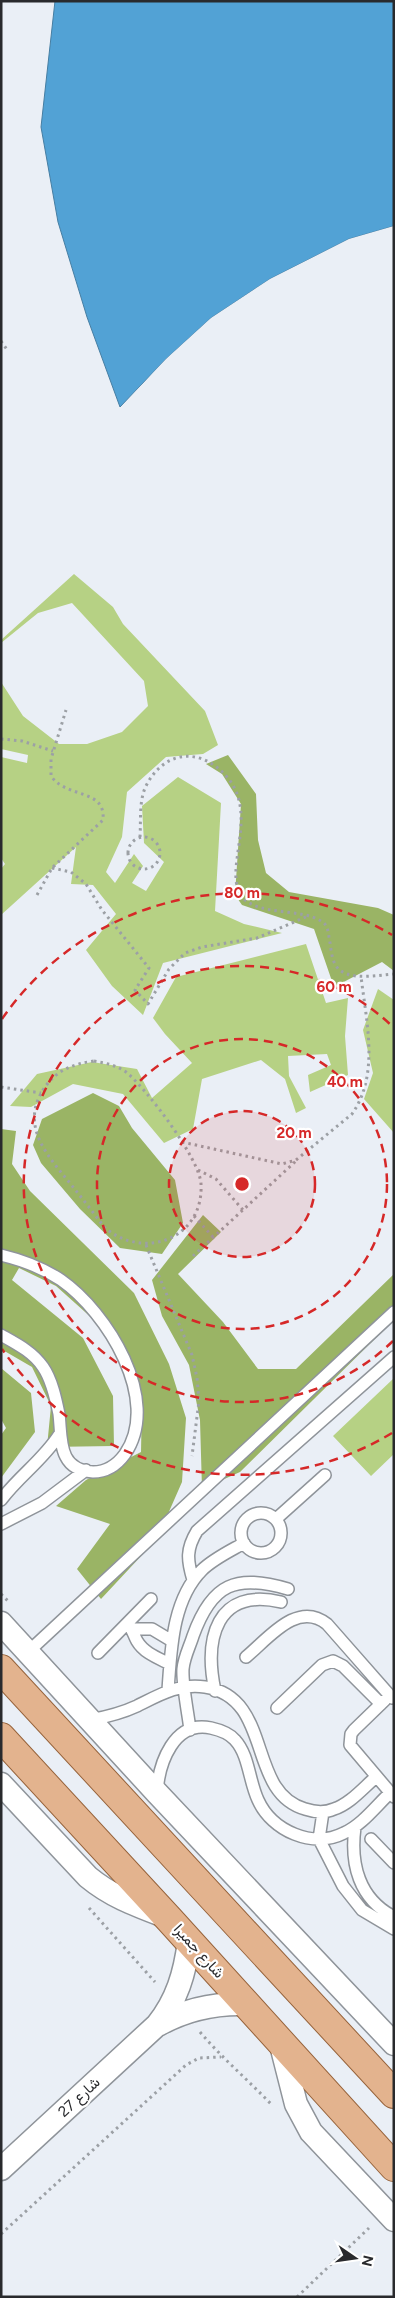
<svg xmlns="http://www.w3.org/2000/svg" width="395" height="2298" font-family="Figtree,Vazirmatn,sans-serif">
  <style>
    .green { fill: #b6d184 }
    .forest { fill: #9ab465 }
    .water { fill: #52a2d5; stroke: #467ea3 }
    .pier { fill: #eaeff6 }
    .lines { fill: none; stroke-linecap: round; stroke-linejoin: round }
    .service-casing { stroke: #8f949a; stroke-width: 14 }
    .minor-casing { stroke: #8f949a; stroke-width: 25 }
    .primary-casing { stroke: #96633b; stroke-width: 30 }
    .path { stroke: #9ca0a5; stroke-width: 3; stroke-dasharray: 2.5 4; stroke-linecap: butt }
    .service { stroke: #fff; stroke-width: 11 }
    .minor { stroke: #fff; stroke-width: 22 }
    .primary { stroke: #e3b38e; stroke-width: 28 }
    .ring { fill: none; stroke: #d62828; stroke-width: 2.5; stroke-dasharray: 9 6 }
    .labels { text-anchor: middle; dominant-baseline: central; stroke-width: 4.5; stroke-linejoin: round; paint-order: stroke }
    .street-label { font-size: 15px; fill: #292a2d; stroke: #fff }
    .centre { fill: #d62828; stroke: #fff; stroke-width: 2.5 }
    .ring-label { font-size: 15px; text-anchor: middle; font-weight: bold; fill: #d62828; stroke: #fff; stroke-width: 4.5; stroke-linejoin: round; paint-order: stroke }
  </style>
  <rect width="100%" height="100%" fill="#eaeff6"/>
  <path class="green" d="M74,574l39,33 10,17 82,87 13,34 -15,9 -37,3 -39,35 -5,45 -16,35 9,11 19,-29 9,12 -11,17 14,8 18,-29 -20,-19 -2,-37 36,-29 43,26 -6,108 29,13 38,9 -119,30 -20,52 -31,-29 -26,-36 30,-36 -23,-29 -22,-1 5,-37 -75,68v-46l4,-5 -4,-6v-101l26,6 1,-8 -27,-6v-67l22,34 36,28h28l35,-12 26,-26 -4,-25 -72,-78 -34,10 -37,30v-3z
    M306,944l20,59 22,-5 -3,38 3,39 -38,17 -2,-17 23,-10 -4,-11 -39,2 1,20 17,32 -10,5 -11,-34 -24,-19 -59,19 -9,50 -29,14 -41,-49 -50,-10 -42,23 -21,-1 27,-32 55,-12 45,7 15,29 40,-35 -27,-29 -12,-16 23,-41z
    M378,989l16,11v133l-30,-34 9,-26 -10,-43z
    M394,1378v76l-23,22 -38,-40z"/>
  <path class="forest" d="M228,755l28,39 2,46 8,33 23,19 89,16 16,7v56l-12,-9 -48,25 -20,-58 -72,-24 -7,-10 6,-91 -19,-30 -16,-10z
    M93,1093l26,13 13,22 43,52 8,43 -21,31 -42,-6 -40,-39 -39,-46 -8,-18 9,-26z
    M1,1129l15,2 -4,33 18,27 104,102 35,71 17,54 -4,64 -25,57 -56,60 -24,-30 33,-45 -54,-18 30,-26 55,-28 1,-53 -29,-62 -57,-51 -37,-18 -7,12 71,58 30,58 1,50 -67,1 4,-41 -19,-39 -31,-18z
    M203,1215l18,17 -43,42 45,48 35,47h38l98,-95v46l-154,152 -38,17 -2,-69 -11,-55 -27,-49 -10,-36z
    M1,1368l30,25 4,39 -34,46v-43l5,-7 -5,-9z"/>
  <path class="water" d="M55,1h339v225l-45,13 -79,40 -59,39 -45,41 -46,48 -33,-90 -29,-95 -17,-95z"/>
  <path class="pier" d="M394,226v3l-44,13 -79,40 -59,38 -44,41 -46,48h-3l47,-50 45,-41 59,-39 79,-40z"/>
  <g class="lines">
    <g class="service-casing">
      <path id="service" d="M1,1255c21,5 42,13 60,25 46,32 101,120 64,174 -8,11 -18,18 -32,18 -36,-2 -31,-34 -34,-58 -3,-15 -7,-34 -16,-47 -10,-15 -26,-23 -42,-32
        M1,1500c18,-24 42,-40 58,-65
        M241 1533a20 20 0 1 1 40 0a20 20 0 1 1-40 0Z
        M276,1519l49,-44
        M1,1524l41,-21 44,-33
        M193,1580c-6,-20 -7,-31 4,-49l197,-174
        M127,1624c6,5 6,10 10,17 7,12 21,17 33,23
        M133,1629h19l20,12
        M28,1652l366,-340
        M98,1653l53,-54
        M246,1657c22,-18 51,-57 81,-33l65,74
        M168,1690c3,-40 4,-90 34,-120 11,-11 28,-19 42,-27
        M215,1691c-11,-52 1,-104 66,-89
        M385,1700l-31,30 -3,4 -1,11 44,52
        M277,1708l45,-43 11,-4 10,5 38,38
        M90,1720c16,-3 32,-7 47,-14 22,-11 42,-23 68,-19 69,11 41,105 100,122 9,3 20,4 29,0 16,-5 30,-22 42,-32
        M190,1730c-2,-18 -8,-45 -7,-61 1,-12 7,-23 10,-33 19,-53 43,-62 95,-47
        M157,1792c2,-29 17,-72 54,-64 9,2 18,5 24,12 14,15 14,41 23,60 14,31 55,49 86,33 18,-8 32,-27 46,-40
        M323,1812l-4,27 24,47 19,24 32,19
        M355,1827c-5,37 4,72 39,90
        M371,1839l23,24"/>
    </g>
    <g class="minor-casing">
      <path id="minor" d="M1,1623l156,170 237,251
        M1,1784l87,93c24,20 50,29 79,40
        M158,2025c28,-16 56,-22 88,-21
        M281,2045l15,59 15,28 83,88
        M1,2169l156,-144c20,-25 28,-52 32,-84"/>
    </g>
    <g class="primary-casing">
      <path id="primary" d="M1,1669l393,425
        M1,1737l168,182 225,248"/>
    </g>
    <path class="path" d="M1,341l7,10
      M1,739l21,2 31,10
      M140,837c1,-16 -1,-34 5,-49 18,-38 55,-42 82,-11 33,38 -5,94 15,120 16,19 59,11 79,24 6,3 7,9 8,16 2,9 2,21 7,29 11,16 42,9 58,8
      M128 853a16 16 0 1 1 32 0a16 16 0 1 1-32 0Z
      M52,868l19,4 15,12 16,26 47,58 -14,22 13,14 21,-35 16,-16 17,-6 55,-9 51,-22
      M37,895l15,-27 51,-48c3,-32 -36,-21 -52,-44v-17l15,-49
      M94,1061c11,2 22,4 32,11 20,16 74,87 75,112 3,55 -58,77 -97,43 -11,-15 -23,-30 -35,-45 -23,-28 -50,-58 -24,-95 12,-17 28,-23 49,-26z
      M1,1087l40,6
      M182,1142l100,22 14,-4 56,-46c28,-40 14,-93 9,-138
      M198,1170l18,9 27,31
      M194,1216l19,21
      M146,1245l46,110 5,23 2,23 -7,55
      M193,1256l103,-95
      M1,1594l7,7
      M89,1908l66,74
      M200,2032c22,26 47,47 71,72
      M1,2234l185,-169 13,-7 22,-1
      M297,2297l72,-69"/>
    <use href="#service" class="service"/>
    <use href="#minor" class="minor"/>
    <use href="#primary" class="primary"/>
  </g>
  <circle cx="242" cy="1184" r="73" fill="#d62828" fill-opacity=".12"/>
  <g class="ring">
    <circle cx="242" cy="1184" r="73"/>
    <circle cx="242" cy="1184" r="145"/>
    <path d="M393 1341A218 218 0 1 1 393 1027"/>
    <path d="M392 1433A291 291 0 0 1 2 1349M2 1019A291 291 0 0 1 392 935"/>
  </g>
  <g class="labels">
    <g class="street-label">
      <text transform="translate(199 1951) rotate(48)">شارع جميرا</text>
      <text transform="translate(79 2097) rotate(-43)">شارع 27</text>
    </g>
  </g>
  <circle cx="242" cy="1184" r="8" class="centre"/>
  <g class="ring-label">
    <text x="242" y="898">80 m</text>
    <text x="334" y="992">60 m</text>
    <text x="345" y="1087">40 m</text>
    <text x="294" y="1138">20 m</text>
  </g>
  <rect width="395" height="2298" fill="none" stroke="#292a2d" stroke-width="5"/>
  <g transform="translate(355 2258) rotate(103)" stroke="#ffffff" stroke-width="4" paint-order="stroke">
  <path d="M0-4L9 19L0 12L-9 19Z" fill="#292a2d"/>
  <text y="-8" font-size="14" font-weight="bold" text-anchor="middle" fill="#292a2d">N</text>
  </g>
</svg>
